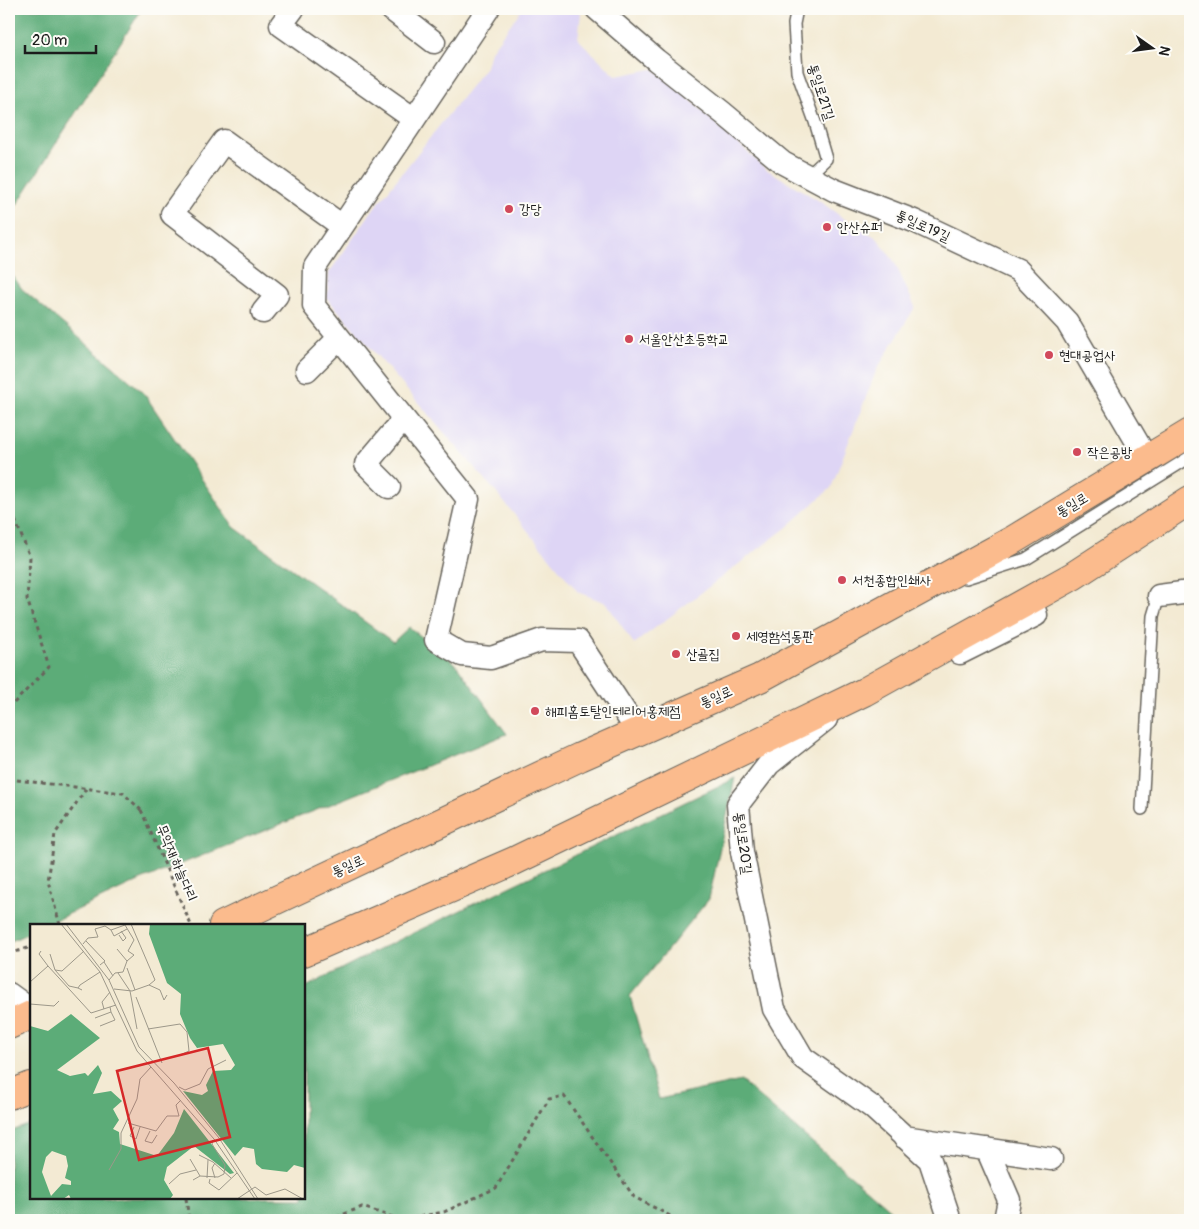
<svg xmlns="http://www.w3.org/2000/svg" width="1199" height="1229" font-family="Pangolin,'Poor Story',sans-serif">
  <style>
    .built { fill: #ded5f5 }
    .forest { fill: #5cac78; stroke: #3c644a }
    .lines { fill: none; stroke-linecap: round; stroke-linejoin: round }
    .service-casing { stroke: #67645c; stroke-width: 14 }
    .minor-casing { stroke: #67645c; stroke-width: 25 }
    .primary-casing { stroke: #67645c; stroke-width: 30 }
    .path { stroke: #67645c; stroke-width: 3; stroke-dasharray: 4 4; stroke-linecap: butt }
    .service { stroke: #fff; stroke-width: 11 }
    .minor { stroke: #fff; stroke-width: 22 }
    .primary { stroke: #fbbb8d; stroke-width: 28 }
    .path-bridge { stroke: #67645c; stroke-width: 3; stroke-dasharray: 4 4; stroke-linecap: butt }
    .poi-dot { fill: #d1495b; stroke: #fdfcf7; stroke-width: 2 }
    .labels { text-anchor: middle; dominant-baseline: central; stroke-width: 4; stroke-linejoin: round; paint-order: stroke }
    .street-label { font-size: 14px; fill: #1c1c1c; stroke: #fdfcf7 }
    .poi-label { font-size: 14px; fill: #1c1c1c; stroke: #fdfcf7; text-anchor: start }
    .inset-road { fill: none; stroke: #9d988a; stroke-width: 1 }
    .view { fill: #d62828; fill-opacity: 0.15; stroke: #d62828; stroke-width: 2.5 }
    .inset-edge { fill: none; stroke: #1c1c1c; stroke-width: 2.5 }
  </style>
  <rect width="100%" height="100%" fill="#fdfcf7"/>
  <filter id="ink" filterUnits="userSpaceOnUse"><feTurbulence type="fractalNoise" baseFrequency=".02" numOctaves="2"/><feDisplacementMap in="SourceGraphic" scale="10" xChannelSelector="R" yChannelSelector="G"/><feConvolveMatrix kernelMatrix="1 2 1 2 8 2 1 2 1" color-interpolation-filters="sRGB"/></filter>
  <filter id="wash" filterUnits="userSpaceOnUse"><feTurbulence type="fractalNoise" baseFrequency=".0096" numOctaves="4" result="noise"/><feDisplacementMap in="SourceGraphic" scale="20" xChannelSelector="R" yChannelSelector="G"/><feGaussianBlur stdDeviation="1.12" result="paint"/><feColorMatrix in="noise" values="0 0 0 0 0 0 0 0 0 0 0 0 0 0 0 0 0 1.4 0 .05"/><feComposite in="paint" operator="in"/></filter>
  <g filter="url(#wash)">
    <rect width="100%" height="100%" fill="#f3ead3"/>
    <path class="built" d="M522,9h54l5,4 -3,26 38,37 37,-7 11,7 102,93 55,33 22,16 34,20 17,23 21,46 -39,64 -45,117 -45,40 -152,116 -28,-41 -28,-11 -83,-101 -168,-193 2,-25 43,-62 114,-144 4,-15z"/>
    <path class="forest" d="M9,9h133l-133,208z
      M9,270l13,19 121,103 91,135 159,115 16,-15 46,36 52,71 -366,146 -96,45h-14v7l-22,10z
      M735,778l-26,121 -79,97 29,103 82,-18 152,131 -1,8h-883v-88l22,-8v74h273v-210l72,-37z"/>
  </g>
  <g filter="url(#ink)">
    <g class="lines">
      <g class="service-casing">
        <path id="service" d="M797,9l-3,15 3,48 18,50 11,37 -18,17
          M966,578l60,-19 164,-102
          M1142,809l11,-193 6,-20"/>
      </g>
      <g class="minor-casing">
        <path id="minor" d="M293,9l-12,16 133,94
          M391,9l43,33
          M488,9l-173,258 -1,39 154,193 -32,141 26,15 29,3 51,-18 36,1 60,91
          M597,9l59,51 67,53 60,50 51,27 80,31 104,49 49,52 80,137
          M263,312l14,-17 -105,-81 52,-73 118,85
          M307,370l32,-32
          M389,487l-23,-23 38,-45
          M1159,596l31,-4
          M960,653l76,-38 -5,-16
          M826,719l-57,45 -31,40 4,48 32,157 29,49 69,49 58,53 18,54v6
          M9,994l22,16
          M904,1137l147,22
          M987,1149l22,51 -4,20"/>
      </g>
      <g class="primary-casing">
        <path id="primary" d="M223,925l357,-168 180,-79 253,-138 177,-107
          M304,952l210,-91 350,-169 209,-116 117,-76
          M9,1025l22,-10
          M9,1095l22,-9"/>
      </g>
      <path class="path" d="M9,505l21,52 -3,42 22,68 -40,41
        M9,779l114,14 18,17
        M60,925l-12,-44 7,-47 31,-45
        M9,954l22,-7
        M186,1198l3,22
        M329,1220l33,-13 40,13 42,-8 52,-24 53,-89 15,-3 70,101 44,23"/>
      <use href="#service" class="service"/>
      <use href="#minor" class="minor"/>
      <use href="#primary" class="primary"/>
      <path class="path-bridge" d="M141,810l50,115"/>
    </g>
  </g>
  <g class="poi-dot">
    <circle cx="509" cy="209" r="5"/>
    <circle cx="827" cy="227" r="5"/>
    <circle cx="629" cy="339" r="5"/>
    <circle cx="1049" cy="355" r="5"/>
    <circle cx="1077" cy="452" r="5"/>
    <circle cx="842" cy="580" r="5"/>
    <circle cx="736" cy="636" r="5"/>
    <circle cx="676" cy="654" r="5"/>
    <circle cx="535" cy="711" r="5"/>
  </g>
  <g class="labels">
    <g class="street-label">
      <text transform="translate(821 92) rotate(72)">통일로21길</text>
      <text transform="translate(923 226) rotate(24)">통일로19길</text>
      <text transform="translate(1072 505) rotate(-31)">통일로</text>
      <text transform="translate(716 697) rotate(-24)">통일로</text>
      <text transform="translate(743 843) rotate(82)">통일로20길</text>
      <text transform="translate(177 863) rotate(67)">무악재 하늘다리</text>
      <text transform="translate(348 866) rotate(-25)">통일로</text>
    </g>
    <g class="poi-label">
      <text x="519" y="209">강당</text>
      <text x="837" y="227">안산슈퍼</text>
      <text x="639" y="339">서울안산초등학교</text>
      <text x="1059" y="355">현대공업사</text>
      <text x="1087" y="452">작은공방</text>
      <text x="852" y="580">서천종합인쇄사</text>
      <text x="746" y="636">세영함석동판</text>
      <text x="686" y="654">산골집</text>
      <text x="545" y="711">해피홈토탈인테리어홍제점</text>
    </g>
  </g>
  <g transform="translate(30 924)">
    <rect width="275" height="275" fill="#f3ead3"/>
    <path d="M120,0h155v244l-11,-3 -7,7 -25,-3 -6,-5 -2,-15 -11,-2 -8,9 -52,-65 19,4 6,-4 -2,-6 7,-14 18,-1 4,-5 -12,-21 -26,4 -7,-10 -10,-24 1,-20 -14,-11 -18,-49zM41,90l29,24 -43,32 13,6 15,-3 3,3 10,-11 4,8 -9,21 18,-3 11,10 -9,8 6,11 -6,9 6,3 1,12 37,12 17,-23 10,-24 50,64 -4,1 -36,-28 -27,21 -3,13 9,15 -3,4h-99l-2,-4 -6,4h-33v-173l18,5zM22,227l14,5 2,10 -3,12 6,3v4l-9,-1 -11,12 -9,-24 4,-15z" fill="#5cac78" fill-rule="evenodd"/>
    <path class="inset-road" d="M31,0l39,48 37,79 77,88 41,60M36,0l43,56 30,67 35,36 45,55 39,61M101,0l24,56 -6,5M75,2l6,4 14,-5 9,15 -6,11 6,4 -7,6 -4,11 -8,1 -6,7M81,6l3,6 13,-7M89,11l4,6 3,-3 -5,-7M56,17l19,20 -5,4M53,20l5,-6 10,-1 -3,-8 10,-3M87,25l10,12M11,27l-2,3 9,12M20,30l5,16 14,16 9,2M74,38l9,14M97,44l8,22M25,46l7,1 22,-20M88,49l12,18 7,38M0,58l18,-16 43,47 25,-8M84,65l18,2 17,-6 11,5 4,10 3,-5M52,66l-4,-2 2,-3 20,-13M106,73l26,66M0,80l24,2 5,-5M74,85l-2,-7 8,-10M65,94l16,-6 -1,-5M70,102l15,-6 -4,-8M118,105l32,-5 7,8 2,19 -9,4M149,163l6,3 15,-6 8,-15 18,-9M98,199l28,8 11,-15h12l-3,-11 5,-5M104,203l-4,9 6,3 4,-12M120,207l-5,10 7,2 5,-8M169,231l14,7 18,16M160,235l10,17M185,239l-3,5 3,10M79,246l12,-21v-16l16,-34 3,-20 11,-12M177,254l1,-18M180,255l-1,4 10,7 18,-17M163,256l7,-4 18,1 6,-3 1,-9 -13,-21 1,-4M139,260l11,-10 16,-4M207,275l18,-12 11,8 19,-6 18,10"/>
    <path class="view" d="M178,124l22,89 -91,23 -22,-89z"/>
    <rect width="275" height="275" class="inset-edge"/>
  </g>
  <rect width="1199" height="1229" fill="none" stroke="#fdfcf7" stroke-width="30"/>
  <g transform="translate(1152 48) rotate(104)" stroke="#fdfcf7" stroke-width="4" paint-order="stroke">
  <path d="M0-4L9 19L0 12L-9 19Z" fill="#1c1c1c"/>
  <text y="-8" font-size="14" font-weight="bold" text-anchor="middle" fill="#1c1c1c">N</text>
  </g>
  <path d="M25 45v8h71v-8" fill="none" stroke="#1c1c1c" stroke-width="2.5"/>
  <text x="32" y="45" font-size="15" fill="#1c1c1c" stroke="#fdfcf7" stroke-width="4" paint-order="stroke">20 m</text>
</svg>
